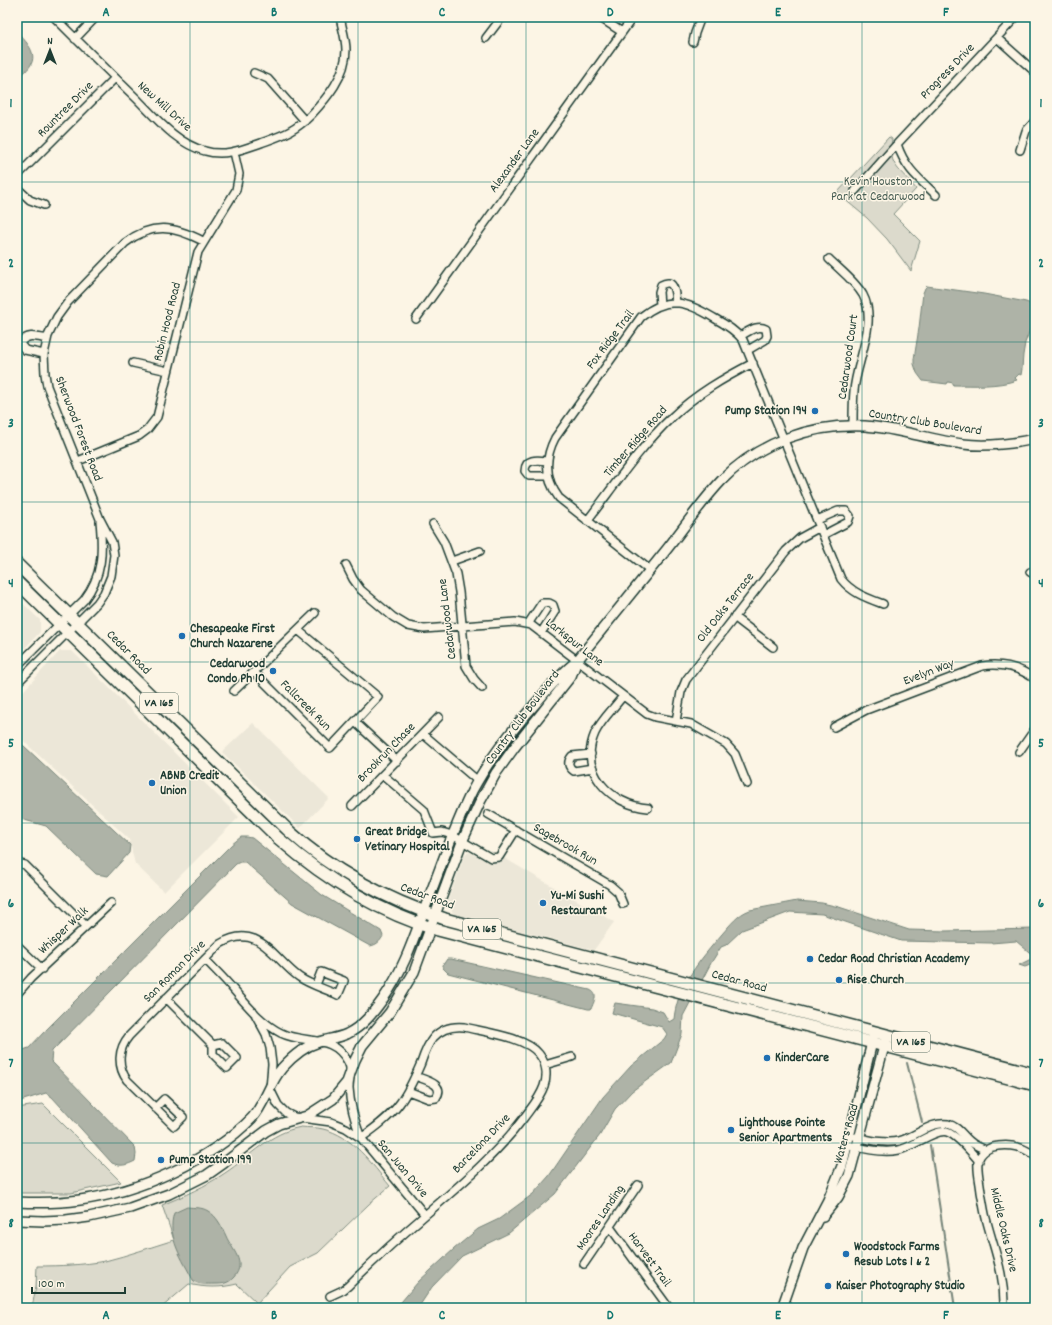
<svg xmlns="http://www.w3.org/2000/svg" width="1052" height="1325" font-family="Dekko,sans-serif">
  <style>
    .built { fill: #ece7d8 }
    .green { fill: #dcdacc; stroke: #7e8c80 }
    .water { fill: #aeb3a7; stroke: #758479 }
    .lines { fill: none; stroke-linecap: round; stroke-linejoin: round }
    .stream { stroke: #758479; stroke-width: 2 }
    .minor-casing { stroke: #1f3d34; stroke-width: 10 }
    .tertiary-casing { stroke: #1f3d34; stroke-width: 12 }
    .primary-casing { stroke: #1f3d34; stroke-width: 14 }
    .minor { stroke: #fcf5e5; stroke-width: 7 }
    .tertiary { stroke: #fcf5e5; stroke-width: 9 }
    .primary { stroke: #fcf5e5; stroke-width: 11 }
    .grid { fill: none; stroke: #0f766e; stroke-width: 1; stroke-opacity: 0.55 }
    .poi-dot { fill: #1f6fb2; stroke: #fcf5e5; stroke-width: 1.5 }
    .labels { text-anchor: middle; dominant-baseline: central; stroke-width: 3; stroke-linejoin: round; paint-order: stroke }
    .shield { fill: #fcf5e5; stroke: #617469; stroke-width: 1 }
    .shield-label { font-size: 12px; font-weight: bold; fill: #1f3d34 }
    .street-label { font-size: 13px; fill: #1f3d34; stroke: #fcf5e5 }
    .park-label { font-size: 13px; fill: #455c52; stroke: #fcf5e5 }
    .poi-label { font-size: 13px; font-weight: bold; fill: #1f3d34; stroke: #fcf5e5; text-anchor: start }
    .neatline { fill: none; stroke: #0f766e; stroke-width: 1.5 }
    .grid-label { font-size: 13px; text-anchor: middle; font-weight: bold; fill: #0f766e }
  </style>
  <rect width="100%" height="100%" fill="#fcf5e5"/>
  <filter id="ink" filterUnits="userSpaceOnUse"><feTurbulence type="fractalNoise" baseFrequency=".025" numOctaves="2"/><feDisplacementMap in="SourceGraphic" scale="8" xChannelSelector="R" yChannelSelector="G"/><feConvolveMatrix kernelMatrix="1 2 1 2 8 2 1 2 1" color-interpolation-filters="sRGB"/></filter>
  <g filter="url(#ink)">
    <path class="built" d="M17,598l23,22v12l-19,20 -4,-4z
      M60,651h12l167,166 -75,75 -29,-28 -6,-25 -112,-104v-37z
      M253,723l76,75 -29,30 -78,-76z
      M469,852l18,9 9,2 8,-5 110,64 -20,28 -140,-36 -7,-11 18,-49z"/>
    <path class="green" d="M889,137l3,2c-5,28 10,31 24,50l-23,25 27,27 -9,30 -24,-32 -20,-21 -30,-25z
      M43,1104l78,78 -50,11h-54v-85z
      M301,1127c7,1 15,0 22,2 30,7 48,34 67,57l-21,18 -51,49 -28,14 -33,36 -20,-19c-16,4 -32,4 -48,0l-28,24h-129l4,-22 1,-20c23,0 46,-1 68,-5 24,-6 46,-14 69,-21l-12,-35c22,-9 44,-19 63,-32 26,-17 44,-40 76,-46z"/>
    <path class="water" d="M17,32c18,18 24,30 0,46z
      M927,286l57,8 42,8 9,4v16l-4,5 -6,16 -2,12 -1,14 -1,6 -2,-1 -4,4 2,2c-21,7 -43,5 -64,5v-2l-5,-1 -1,2 -24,-3 -6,-8 -3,-9v-5l5,-31 4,-35 2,-5z
      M17,742l7,4 106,99 -1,8 -21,23 -12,-2 -50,-48 -29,-8z
      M241,837h6l5,1 70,57 59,36 2,5c-3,6 -7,9 -13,10l-78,-43 -47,-41h-5l-4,2 -184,187 -1,10 84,86 1,7 -1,7c-8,4 -14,6 -23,2l-60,-66 -6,-4 -29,9v-50l12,-4 15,-16 187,-187z
      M797,901l25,2 17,4 70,23 36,1 90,-2v11h-1l1,4v19l-10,4 -6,-2 16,-8 -19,-16 -25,2 -90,-2 -79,-27 -32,-2 -48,18 -16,15 -5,2 -10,16 -28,53 -1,18 -11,29 -39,28 -17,18 -15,26 -45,59 -46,39 -47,23 -30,31 -14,21h-22l22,-26 36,-33 24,-20 21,-10 34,-25 16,-18 54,-79 28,-31 33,-27 3,-5 -5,-7 -50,-14 3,-10 37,5 11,4 6,10 5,-3c3,-33 27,-60 48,-85 8,-9 16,-20 28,-24z
      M447,959h4l139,31c9,4 4,11 1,19h-3l-140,-36 -5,-5v-3z
      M187,1207c8,1 15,0 21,4 9,5 14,16 18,25 6,14 21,26 8,41 -6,7 -12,7 -20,7 -7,0 -16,1 -21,-4 -10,-20 -27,-43 -19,-67z"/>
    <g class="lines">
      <path class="stream" d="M907,1063l15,59
        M930,1145l25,163"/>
      <g class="minor-casing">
        <path id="minor" d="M54,17c27,27 54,54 82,81 20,20 41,46 69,53 20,6 38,-2 56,-8 22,-8 33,-11 50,-28 16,-17 35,-39 35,-65 0,-11 -4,-22 -6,-33
          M599,17l23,15
          M486,38l16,-21
          M997,38l38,34
          M75,39l21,-22
          M693,42l2,-9 6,-16
          M254,73l14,6 37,42
          M897,144c8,24 21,34 39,51
          M1020,150l6,-19 9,-10
          M17,176l98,-98
          M17,188l13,12 14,5
          M855,191l42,-47 119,-127
          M829,259c11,11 26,22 34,36 15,28 -7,67 -9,96 -1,11 -1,23 -1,34
          M660,305l-1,-13 2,-7c14,-8 14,9 15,18
          M416,319l217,-302
          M740,336c8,-4 17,-12 26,-7l1,7 -2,4 -17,10
          M44,354l-19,-4 -4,-5v-3c7,-9 16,-5 26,-3
          M133,363l35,8
          M78,461l61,-25 8,-6 10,-13 41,-165 38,-62 3,-16 -5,-22
          M547,461c-9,-1 -22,-3 -22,10l4,5h19
          M817,520l21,-9h8l4,5 -2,6 -25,13
          M587,521c27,-35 53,-74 85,-104 24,-23 52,-39 81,-54
          M433,524l11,18 12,32 3,18 7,74 8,13 8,9
          M452,561l28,-10
          M346,565l7,14 8,11 32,27 15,9 16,3 91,-7 16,3 116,89 8,3 36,7 35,20 9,10 12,30
          M650,570l-91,-72c-14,-19 -15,-39 -4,-60l86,-121c27,-22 45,-16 73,1 11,6 21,12 29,22l98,239c11,14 26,19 42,25
          M1030,572l5,3
          M734,617l39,30
          M528,624l14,-21h7l4,2 2,6 -14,22
          M17,666l67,-66c19,-25 19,-48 16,-79
          M254,672l76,76 48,-51 -80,-67
          M17,683l80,-80 7,-10 7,-17 3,-21 -2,-13 -12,-23 -53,-133 -2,-12 -1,-20 4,-18 9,-19 11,-15 57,-59c27,-21 49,-17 78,-2
          M234,691l81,-78
          M623,696c-9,12 -22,24 -28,37 -17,39 16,72 53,75
          M676,721l5,-29 5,-12 100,-129 14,-13 20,-11
          M355,722l42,39
          M834,727l32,-17 116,-44c19,-3 37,1 53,13
          M423,734l55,47
          M1019,752l16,-23
          M591,754l-19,2c-5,6 -4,11 2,15l19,-3
          M383,775l41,35 9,23 9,-1 10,3 39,23 8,-1 17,-27
          M352,806l87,-89
          M488,814l122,71 8,7 5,12
          M17,863l8,2 61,61
          M17,945l25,24
          M205,959c9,10 19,19 27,29 15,17 29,35 49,45 24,12 52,0 67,29 5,8 1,17 1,26 1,18 6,34 12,50
          M17,994l14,-16 80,-75
          M166,998l47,47v9l14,14 10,-10 -15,-15 -9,2
          M254,1012l12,22 4,14 2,16 -2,25 8,16 8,8 8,4 37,5 15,6 15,10 64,77
          M545,1065l27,-8
          M408,1091l21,8 7,-1c10,-14 -11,-18 -21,-22
          M155,1108l9,-9 19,18 -9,9 -47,-46c-10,-14 -9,-31 2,-44l91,-92c38,-23 53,14 79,33 11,8 27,12 39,18l6,-14 -23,-9 -5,13
          M856,1137c14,3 28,7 43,4 17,-4 31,-20 49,-17 12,3 15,13 24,19 4,3 10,5 14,7
          M853,1146c15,4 31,7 46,4 13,-2 37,-22 48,-18 10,3 25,21 32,29
          M610,1227l59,81
          M584,1264l54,-79
          M330,1296l13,-6 5,-4c25,-25 50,-48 76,-70 35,-30 71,-60 99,-97 8,-11 17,-21 21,-33 4,-11 2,-23 -5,-32 -13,-17 -55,-22 -75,-27 -11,-1 -23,2 -31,11 -6,7 -9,16 -12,25 -6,14 -12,28 -21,40 -10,14 -25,25 -39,35
          M1004,1308c1,-32 -9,-56 -17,-86 -3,-10 -4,-20 -6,-30 -1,-10 -4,-21 -3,-30 2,-10 11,-15 20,-16 14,-2 26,1 37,10"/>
      </g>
      <g class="tertiary-casing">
        <path id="tertiary" d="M17,1202c21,1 42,1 63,-2 58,-8 130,-39 172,-82 13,-14 17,-35 30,-50 10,-11 23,-22 37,-26 10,-3 19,-4 28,-8 16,-8 26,-21 36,-35 23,-32 34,-71 48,-107 13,-34 25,-69 41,-101 17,-32 40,-61 64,-88 13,-15 25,-30 41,-42
          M823,1216l15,-19 11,-21 37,-137
          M17,1220l26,1 23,-1 23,-3 41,-9 39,-14 38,-19 17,-12 42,-32 13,-7 28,-8 26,-17 14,-17 8,-22 7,-14 28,-34 24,-40 48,-130 19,-42 15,-27 18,-25 57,-72 6,-15 10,-13c27,-33 53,-66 80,-99 18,-23 35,-48 55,-69 36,-37 90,-57 143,-54 33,2 65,14 98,18 24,3 48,0 72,-5
          M782,1308l21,-60 25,-48 14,-34 31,-128"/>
      </g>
      <g class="primary-casing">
        <path id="primary" d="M17,564l273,268c45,41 98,68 155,87l590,155
          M17,582l261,256c47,41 99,74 160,92l597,155"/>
      </g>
      <use href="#minor" class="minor"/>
      <use href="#tertiary" class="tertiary"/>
      <use href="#primary" class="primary"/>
    </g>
  </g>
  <path class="grid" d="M190,17v1291M358,17v1291M526,17v1291M694,17v1291M862,17v1291M17,182h1018M17,342h1018M17,502h1018M17,662h1018M17,823h1018M17,983h1018M17,1143h1018"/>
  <g class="poi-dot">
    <circle cx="815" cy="411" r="4"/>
    <circle cx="182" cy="636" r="4"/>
    <circle cx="273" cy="671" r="4"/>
    <circle cx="152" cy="783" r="4"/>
    <circle cx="357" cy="839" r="4"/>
    <circle cx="543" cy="903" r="4"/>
    <circle cx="810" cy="959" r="4"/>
    <circle cx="839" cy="980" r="4"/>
    <circle cx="767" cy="1058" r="4"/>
    <circle cx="731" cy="1130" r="4"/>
    <circle cx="161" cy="1160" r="4"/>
    <circle cx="846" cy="1254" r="4"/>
    <circle cx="828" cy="1286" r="4"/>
  </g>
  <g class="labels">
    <g class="shield">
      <rect x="140" y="693" width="38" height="20" rx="3"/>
      <rect x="463" y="919" width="38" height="20" rx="3"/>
      <rect x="892" y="1032" width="38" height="20" rx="3"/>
    </g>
    <g class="shield-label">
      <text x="159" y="703">VA 165</text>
      <text x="482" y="929">VA 165</text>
      <text x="911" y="1042">VA 165</text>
    </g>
    <g class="street-label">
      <text transform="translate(948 72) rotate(-46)">Progress Drive</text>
      <text transform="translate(164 107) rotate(42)">New Mill Drive</text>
      <text transform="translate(66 110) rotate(-45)">Rountree Drive</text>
      <text transform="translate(515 161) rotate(-54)">Alexander Lane</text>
      <text transform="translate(168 322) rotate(-76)">Robin Hood Road</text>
      <text transform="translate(611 340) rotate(-53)">Fox Ridge Trail</text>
      <text transform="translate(849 357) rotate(-82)">Cedarwood Court</text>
      <text transform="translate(925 423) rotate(9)">Country Club Boulevard</text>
      <text transform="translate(78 429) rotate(69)">Sherwood Forest Road</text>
      <text transform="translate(636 442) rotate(-49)">Timber Ridge Road</text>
      <text transform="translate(726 608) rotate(-52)">Old Oaks Terrace</text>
      <text transform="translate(448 619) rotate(-97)">Cedarwood Lane</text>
      <text transform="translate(574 643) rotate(38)">Larkspur Lane</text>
      <text transform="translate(128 653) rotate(45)">Cedar Road</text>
      <text transform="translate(929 673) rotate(-21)">Evelyn Way</text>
      <text transform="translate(305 706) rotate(45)">Fallcreek Run</text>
      <text transform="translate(523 718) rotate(-53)">Country Club Boulevard</text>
      <text transform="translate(387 753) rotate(-46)">Brookrun Chase</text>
      <text transform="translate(565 845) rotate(30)">Sagebrook Run</text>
      <text transform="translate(427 897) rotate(20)">Cedar Road</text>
      <text transform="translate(64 931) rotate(-43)">Whisper Walk</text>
      <text transform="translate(175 972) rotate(-45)">San Roman Drive</text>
      <text transform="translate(739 982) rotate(15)">Cedar Road</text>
      <text transform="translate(847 1134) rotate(-74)">Waters Road</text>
      <text transform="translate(482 1144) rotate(-46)">Barcelona Drive</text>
      <text transform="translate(402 1169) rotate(50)">San Juan Drive</text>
      <text transform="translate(601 1218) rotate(-56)">Moores Landing</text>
      <text transform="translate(1003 1230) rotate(77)">Middle Oaks Drive</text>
      <text transform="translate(649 1260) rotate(54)">Harvest Trail</text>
    </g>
    <g class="park-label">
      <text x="878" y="182">Kevin Houston<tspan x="878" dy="15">Park at Cedarwood</tspan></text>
    </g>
    <g class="poi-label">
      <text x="807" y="411" text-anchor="end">Pump Station 194</text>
      <text x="190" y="629">Chesapeake First<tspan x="190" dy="15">Church Nazarene</tspan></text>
      <text x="265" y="664" text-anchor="end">Cedarwood<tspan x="265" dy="15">Condo Ph 10</tspan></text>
      <text x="160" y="776">ABNB Credit<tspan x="160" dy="15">Union</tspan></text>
      <text x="365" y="832">Great Bridge<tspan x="365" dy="15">Vetinary Hospital</tspan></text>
      <text x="551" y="896">Yu-Mi Sushi<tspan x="551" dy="15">Restaurant</tspan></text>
      <text x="818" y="959">Cedar Road Christian Academy</text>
      <text x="847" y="980">Rise Church</text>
      <text x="775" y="1058">KinderCare</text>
      <text x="739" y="1123">Lighthouse Pointe<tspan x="739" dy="15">Senior Apartments</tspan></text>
      <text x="169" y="1160">Pump Station 199</text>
      <text x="854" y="1247">Woodstock Farms<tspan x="854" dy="15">Resub Lots 1 &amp; 2</tspan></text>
      <text x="836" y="1286">Kaiser Photography Studio</text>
    </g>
  </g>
  <rect width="1052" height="1325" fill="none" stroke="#fcf5e5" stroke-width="44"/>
  <g transform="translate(50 50)" stroke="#fcf5e5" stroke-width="3" paint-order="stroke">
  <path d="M0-3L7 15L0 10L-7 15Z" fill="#1f3d34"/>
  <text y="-6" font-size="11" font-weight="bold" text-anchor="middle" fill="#1f3d34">N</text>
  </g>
  <path d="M32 1287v6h93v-6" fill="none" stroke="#1f3d34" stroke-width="2"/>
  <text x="38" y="1287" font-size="12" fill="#1f3d34" stroke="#fcf5e5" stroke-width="3" paint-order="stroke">100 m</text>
  <rect x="22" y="22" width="1008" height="1281" class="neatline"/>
  <g class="grid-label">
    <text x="106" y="16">A</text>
    <text x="274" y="16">B</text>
    <text x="442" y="16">C</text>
    <text x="610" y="16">D</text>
    <text x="778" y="16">E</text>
    <text x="946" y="16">F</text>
    <text x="11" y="107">1</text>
    <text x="1041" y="107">1</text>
    <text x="11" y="267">2</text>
    <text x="1041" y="267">2</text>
    <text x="11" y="427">3</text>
    <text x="1041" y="427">3</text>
    <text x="11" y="587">4</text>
    <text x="1041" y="587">4</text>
    <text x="11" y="747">5</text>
    <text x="1041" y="747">5</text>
    <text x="11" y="907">6</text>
    <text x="1041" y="907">6</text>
    <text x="11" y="1067">7</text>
    <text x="1041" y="1067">7</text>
    <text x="11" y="1227">8</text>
    <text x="1041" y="1227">8</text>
    <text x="106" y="1319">A</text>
    <text x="274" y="1319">B</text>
    <text x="442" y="1319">C</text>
    <text x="610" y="1319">D</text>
    <text x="778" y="1319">E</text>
    <text x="946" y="1319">F</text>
  </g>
</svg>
